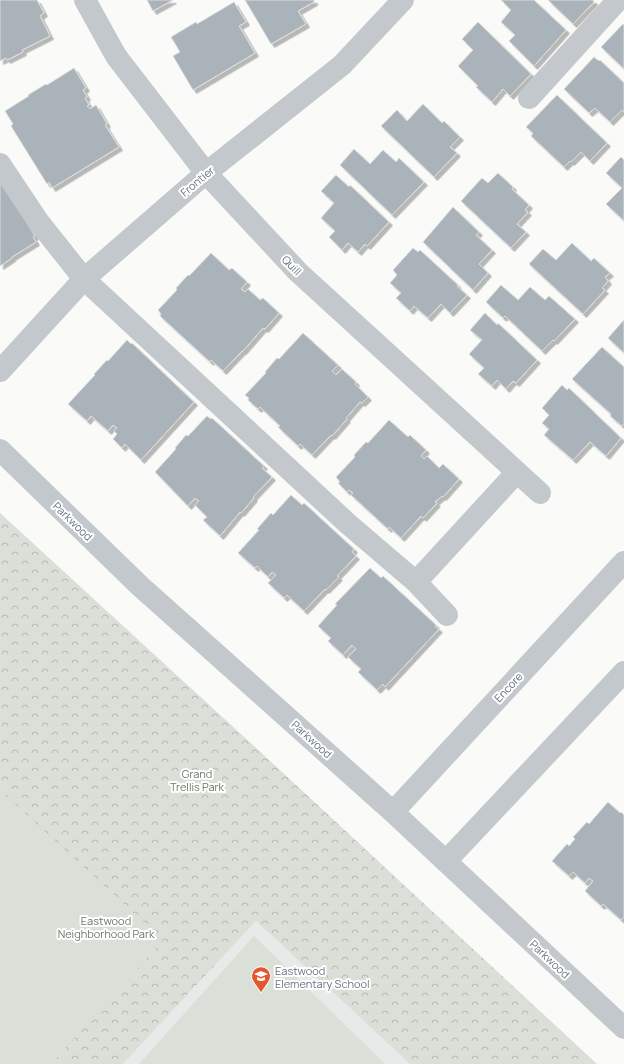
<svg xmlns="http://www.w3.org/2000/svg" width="624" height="1064" font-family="Manrope,sans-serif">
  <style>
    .built { fill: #e8e9e9 }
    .park { fill: url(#park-crowns) }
    .pitch { fill: #dadfd7 }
    .building { fill: #aab3b9; stroke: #dcdcda; filter: url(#shadow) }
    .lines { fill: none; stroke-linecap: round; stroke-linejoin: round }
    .minor { stroke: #c3c8cc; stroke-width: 22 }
    .labels { text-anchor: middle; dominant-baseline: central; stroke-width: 4; stroke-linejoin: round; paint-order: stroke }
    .street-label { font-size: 11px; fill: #657683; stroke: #fff }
    .park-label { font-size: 11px; fill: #687a64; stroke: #fff }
    .poi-label { font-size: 11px; fill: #657683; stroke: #fff; text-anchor: start }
  </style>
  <defs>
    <pattern id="park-crowns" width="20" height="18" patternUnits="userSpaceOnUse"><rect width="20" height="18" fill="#dadfd7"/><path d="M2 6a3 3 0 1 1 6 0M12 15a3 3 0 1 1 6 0" fill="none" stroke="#b4b9b4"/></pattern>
    <filter id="shadow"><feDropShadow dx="3.5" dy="3.5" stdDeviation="0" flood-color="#0004"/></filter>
  </defs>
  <rect width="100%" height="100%" fill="#fafaf8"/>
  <path class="built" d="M256,921l154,143h-287z"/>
  <path class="park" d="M0,513l254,233 343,318h-187l-154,-143 -133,143h-123z"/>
  <path class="pitch" d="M0,790l163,150 -112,124h-44l-7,-7z
    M254,936l131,128h-246z"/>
  <path class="building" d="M0,0h37l7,13 -4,3 10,20 -28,14 1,2 -16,8 -1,-2 -6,3z
    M147,0h26l-20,11z
    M245,0h69v2l-16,9 8,13 -35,20z
    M501,0h33l32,30 -32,36 -25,-25 6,-6 -14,-13 10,-12z
    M548,0h45l1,2 -21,22z
    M234,2l12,20 -7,4 16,27 -62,37 -20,-34 7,-4 -9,-15 25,-15 1,2z
    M478,22l53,52 -21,22 -7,-7 -11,13 -16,-15 2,-1 -20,-20 15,-16 -11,-11z
    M623,24l1,1v44l-23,-22z
    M594,57l5,4 1,-1 24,23v29l-2,-2 -12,12 -15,-14 -6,5 -25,-24z
    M74,68l12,20 -3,2 4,7 -2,1 4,7 -2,1 3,3 6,-4 11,19 -2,1 14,22 -67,41 -3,-6 -2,2 -36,-58 2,-2 -8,-13 24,-15 -1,-1 18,-11 1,1z
    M557,95l50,48 -17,18 -9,-9 -10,10 -1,-1 -6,6 -33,-31 2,-3 -7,-6z
    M423,104l19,19 2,-2 16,16 -10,10 7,6 -23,24 -53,-51 16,-16 10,11z
    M354,149l16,15 13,-14 13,12 3,-4 25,24 -32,33 -52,-50z
    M621,157l3,3v61l-18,-17 16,-16 -16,-15z
    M498,173l15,14 -1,2 17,16 -4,5 3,2 -11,12 9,8 -15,16 -50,-47 21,-23 6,5z
    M336,175l13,12 1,-2 39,37 -22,24 -2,-2 -7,8 -10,-9 -6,7 -13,-13 6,-6 -14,-13 13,-15 -13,-12z
    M0,179l35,57 -2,1 3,5 -24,15v1l-12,8z
    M453,207l26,25 -3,3 16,15 -13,14 9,9 -15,17 -50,-48z
    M572,243l19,18 3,-3 16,15 -5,4 3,4 -6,7 3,2 -22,24 -54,-50 14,-15 13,11z
    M413,248l5,4 2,-2 38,35 -1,1 10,9 -17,18 -9,-9 -13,14 -14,-12 -4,5 -14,-13 5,-5 -11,-10 7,-8 -4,-5z
    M211,253l18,17 3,-2 15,14 -6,7 4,3 3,-3 12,11 3,-2 16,15 -14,16 -2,-1 -20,23h-1l-19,20 -12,-11 -1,2 -50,-46 1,-2 -3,-4 19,-20 -1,-2 12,-13 1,1z
    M501,285l17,15 12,-13 15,13 4,-4 26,23 -21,22 -1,-1 -11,11 -37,-35 -2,2 -17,-16z
    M485,313l12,12 1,-2 39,37 -21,23 -3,-2 -7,8 -9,-9 -5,6 -14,-12 6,-6 -15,-14 13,-14 -12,-10z
    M624,320v33l-16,-15z
    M303,333l35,32 -6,6 4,4 6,-6 14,13 -1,2 13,13 -6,6 -2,-1 -14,16 1,1 -15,17 -1,-1 -19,20 -12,-11 -2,2 -20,-19 2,-1 -20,-19 -2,2 -10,-9 1,-2 -4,-3 21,-22 -1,-1 12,-14 2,1z
    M127,340l4,4 1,-1 62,59 -53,58 -16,-16 -3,4 -9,-9 4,-5 -3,-3 3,-3 -4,-3 -5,6 -17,-15 -4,5 -19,-17 27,-29 -1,-1 13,-14 1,1z
    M602,347l22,20v57l-2,2 -12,-10 1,-2 -39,-35z
    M562,385l5,5 2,-2 52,50 -15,18 -16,-14 -17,18 -29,-25 5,-6 -7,-6 7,-8 -7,-7z
    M207,416l4,3 1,-1 52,48 -2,2 10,9 -19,20 1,1 -13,15 -1,-1 -20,24 -17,-16 4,-3 -12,-12 4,-4 -4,-3 -7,8 -33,-34 21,-23 -1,-1 11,-13 2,1z
    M389,420l19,17 2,-2 16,15 -5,6 3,3 3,-3 12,12 4,-4 16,15 -16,18 -1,-1 -7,6 2,1 -14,15 -2,-2 -20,22 -12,-11 -1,2 -37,-34 2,-2 -4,-3 -2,2 -9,-9 2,-1 -4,-5 19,-20 -1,-2 12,-13 2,1z
    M291,495l11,10 2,-2 50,46 -2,3 4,4 -19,20 2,1 -13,13 -1,-1 -21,22 -17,-16 -3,3 -16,-15 8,-8 -4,-3 -4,5 -11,-11 -2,2 -17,-15 21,-23 -2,-1 14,-16 2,2z
    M370,568l11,10 2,-2 53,49 -1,1 4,3 -54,58 -2,-3 -6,6 -19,-18 3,-3 -13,-12 8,-8 -4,-4 -9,10 -15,-14 3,-3 -13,-12 19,-21 -2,-1z
    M608,802l12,11 1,-1 3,3v102l-3,3 -18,-16 -2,2 -16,-15 8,-10 -4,-3 -4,5 -12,-11 -4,4 -17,-15 15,-17 2,2 6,-7 -2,-2 14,-15 2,2z"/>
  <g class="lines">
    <path class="minor" d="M85,0l31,56 90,117 92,99 242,221
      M529,98l89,-98
      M0,164l38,57 46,58 263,244 69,59 31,33
      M0,371l84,-92 122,-106 136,-108 61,-65
      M0,450l140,136 253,226 231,216
      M416,582l101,-110
      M393,812l231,-250
      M446,861l178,-189"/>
  </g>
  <defs>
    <g id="school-pin" transform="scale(1)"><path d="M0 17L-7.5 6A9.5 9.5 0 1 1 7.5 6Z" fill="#e4572e" stroke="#fff"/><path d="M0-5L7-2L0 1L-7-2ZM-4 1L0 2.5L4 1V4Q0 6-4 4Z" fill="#fff"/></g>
  </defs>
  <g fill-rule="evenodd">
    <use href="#school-pin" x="261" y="976"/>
  </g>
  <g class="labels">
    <g class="street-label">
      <text transform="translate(197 181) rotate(-40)">Frontier</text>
      <text transform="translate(292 265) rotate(46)">Quill</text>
      <text transform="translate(73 521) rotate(44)">Parkwood</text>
      <text transform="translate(508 687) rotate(-47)">Encore</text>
      <text transform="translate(312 739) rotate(42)">Parkwood</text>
      <text transform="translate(550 959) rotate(43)">Parkwood</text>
    </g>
    <g class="park-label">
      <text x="197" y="773">Grand<tspan x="197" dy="13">Trellis Park</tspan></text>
      <text x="106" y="920">Eastwood<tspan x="106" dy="13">Neighborhood Park</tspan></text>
    </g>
    <g class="poi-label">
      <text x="275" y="970">Eastwood<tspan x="275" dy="13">Elementary School</tspan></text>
    </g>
  </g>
</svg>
